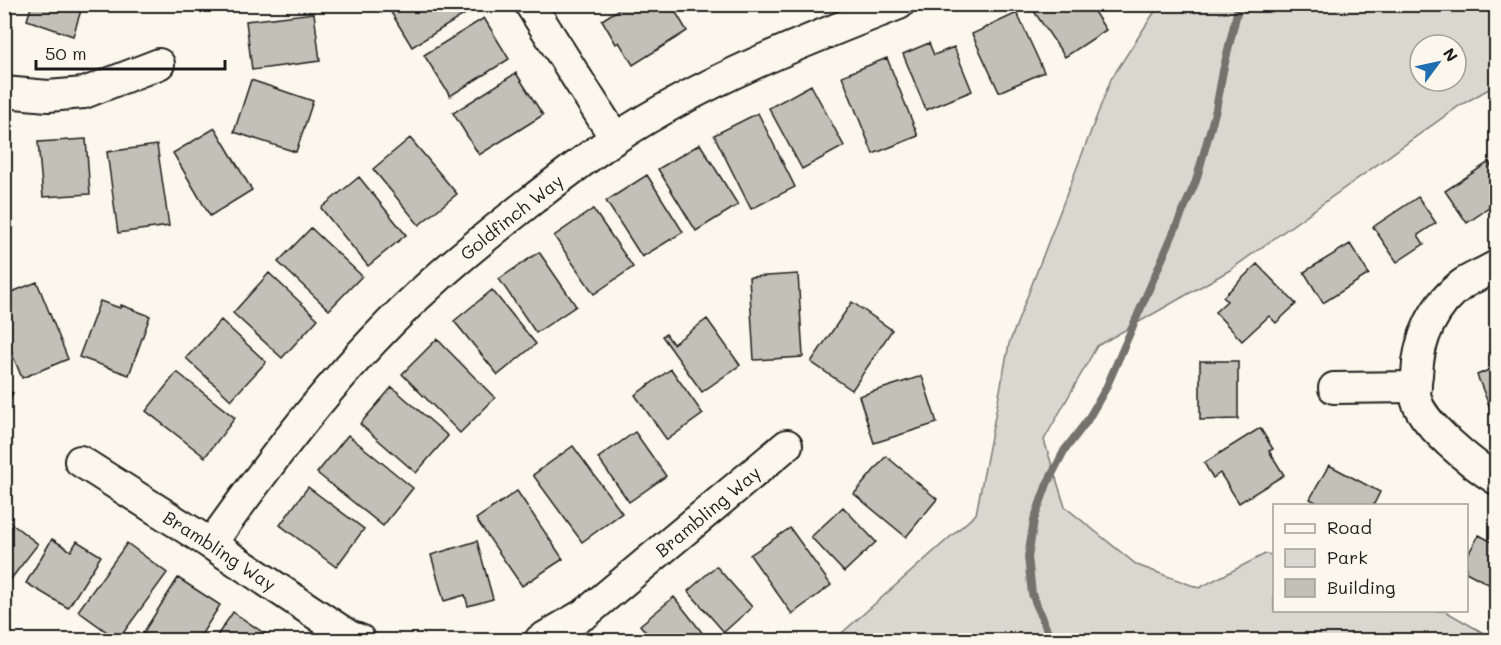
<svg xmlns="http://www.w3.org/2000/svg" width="1501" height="645" font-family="Mali,sans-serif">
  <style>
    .green { fill: #dad7ce; stroke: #7b7a75; stroke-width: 1.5; fill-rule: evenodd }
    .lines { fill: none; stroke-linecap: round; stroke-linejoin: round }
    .stream { stroke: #74726e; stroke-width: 8 }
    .building { fill: #c3c0b8; stroke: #1c1c1c; stroke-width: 1.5 }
    .minor-casing { stroke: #1c1c1c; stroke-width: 34 }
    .minor { stroke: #fbf7ec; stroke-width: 30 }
    .labels { text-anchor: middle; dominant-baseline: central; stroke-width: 4.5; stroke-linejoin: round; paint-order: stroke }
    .street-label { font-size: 18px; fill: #1c1c1c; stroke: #fbf7ec }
  </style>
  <rect width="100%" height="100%" fill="#fbf7ec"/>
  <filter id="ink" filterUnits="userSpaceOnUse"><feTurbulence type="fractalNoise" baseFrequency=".0167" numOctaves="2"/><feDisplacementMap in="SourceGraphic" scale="12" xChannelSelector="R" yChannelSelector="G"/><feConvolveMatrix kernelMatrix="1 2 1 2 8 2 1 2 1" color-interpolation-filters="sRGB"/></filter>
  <g filter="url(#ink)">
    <path class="green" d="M1159,5h337v80l-37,21 -229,164 -133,76 -53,94 21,67 72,58 62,23 66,-34 9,1v55l171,1 51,29h-662l142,-126 33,-170 102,-265zM1420,45h36v36h-36z"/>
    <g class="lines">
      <path class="stream" d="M1051,640l-19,-46 -4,-37 6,-37 13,-36 17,-33 23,-30 19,-33 90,-207 20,-72 7,-38 16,-67"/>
    </g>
    <path class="building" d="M32,4h51l-10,32 -46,-16z
      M386,4h87l2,4 -63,39z
      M627,4h44l16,27 -54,34 -14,-23 -3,2 -14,-24z
      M1035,4h54l17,26 -41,27 -34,-50z
      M314,13l6,48 -68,9 -6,-49z
      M1017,13l27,59 -45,20 -27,-58z
      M484,18l25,41 -59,37 -26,-41z
      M929,43l5,12 20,-8 18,44 -46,19 -23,-56z
      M887,58l31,78 -45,18 -31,-78z
      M516,73l27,42 -64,40 -26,-42z
      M251,80l62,21 -17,51 -62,-20z
      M811,85l33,61 -42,23 -33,-61z
      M758,113l37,74 -44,22 -37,-74z
      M215,128l37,62 -42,26 -37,-63z
      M410,138l47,56 -38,31 -46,-56z
      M86,139l4,55 -47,3 -5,-55z
      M700,144l38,61 -42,26 -38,-62z
      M157,145l12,81 -51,7 -11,-81z
      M1489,162l7,12v29l-29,20 -22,-32z
      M647,175l36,57 -41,25 -36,-56z
      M359,177l47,58 -38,31 -47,-58z
      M1418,197l18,26 -18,12 6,9 -27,18 -24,-35z
      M593,209l40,58 -39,27 -40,-58z
      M311,228l51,48 -33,34 -51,-48z
      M1350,244l19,30 -46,29 -19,-31z
      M539,252l37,54 -40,27 -37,-54z
      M1257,264l39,40 -20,19 -7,-7 -27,25 -27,-29 12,-11 -4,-4z
      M269,273l49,46 -36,39 -49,-45z
      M798,274l5,83 -49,3 -5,-83z
      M37,282l31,77 -46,19 -18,-44v-39z
      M492,290l44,54 -38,31 -44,-54z
      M100,301l20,7 1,-3 29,11 -21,59 -50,-18z
      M852,302l40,28 -40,60 -41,-28z
      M707,319l33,46 -38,27 -40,-56 4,-2 7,10z
      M221,320l45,42 -35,38 -45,-42z
      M437,339l58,59 -35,35 -58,-59z
      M1200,361h38v58l-38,1z
      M1496,367v56l-19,-48z
      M671,369l32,45 -36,26 -32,-45z
      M177,372l58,46 -30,39 -59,-46z
      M922,376l15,47 -63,20 -15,-47z
      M392,387l56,49 -32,37 -56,-49z
      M4,388l9,5 -9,16z
      M1260,428l13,21 -4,2 15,24 -45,28 -19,-30 -7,5 -9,-15z
      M635,432l31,44 -37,26 -31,-44z
      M348,435l65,53 -30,38 -66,-53z
      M573,446l49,67 -40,29 -49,-67z
      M886,456l51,43 -31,38 -52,-43z
      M1329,465l51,27 -7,14h-50l-13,-7z
      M308,487l56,42 -28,38 -56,-42z
      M517,491l46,68 -41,27 -46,-67z
      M843,507l33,35 -32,30 -33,-35z
      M4,518l34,26 -34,44z
      M790,528l41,57 -39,29 -42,-59z
      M1479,535l17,9v44l-30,-16v-14z
      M52,539l19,12 6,-10 24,15 -33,52 -42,-25z
      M477,541l16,58 -25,7 -3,-11 -21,6 -13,-46z
      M127,543l40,30 -49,67 -40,-29z
      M716,566l36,41 -28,25 -36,-41z
      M178,578l42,27 -22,35h-44l-11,-7z
      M674,597l34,43h-56l-12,-15z
      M233,612l41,28h-60z"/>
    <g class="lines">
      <g class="minor-casing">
        <g id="minor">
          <path d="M530,4l85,134"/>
          <path d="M4,92l44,4 36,-3 75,-29"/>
          <path d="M1496,266c-10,6 -22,11 -32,17 -30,21 -46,56 -47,92 -1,7 -3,16 -1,23 4,25 59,68 80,81"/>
          <path d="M1334,388l82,-1"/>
          <path id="s1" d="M80,461l131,83 138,92 11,4"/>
          <path id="s2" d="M211,544c67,-94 137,-186 223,-263 31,-28 65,-55 98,-81 27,-21 55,-43 84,-62 87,-57 186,-96 283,-134"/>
          <path id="s3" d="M540,640l46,-27 201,-168"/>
        </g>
      </g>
      <use href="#minor" class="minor"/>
    </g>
  </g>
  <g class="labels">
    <g class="street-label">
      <text stroke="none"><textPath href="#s2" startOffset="446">Goldfinch Way</textPath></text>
      <text stroke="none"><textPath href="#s3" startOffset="212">Brambling Way</textPath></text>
      <text stroke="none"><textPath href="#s1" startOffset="166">Brambling Way</textPath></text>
    </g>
  </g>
  <rect width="1501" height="645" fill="none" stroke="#fbf7ec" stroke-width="24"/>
  <rect x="12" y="12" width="1477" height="621" fill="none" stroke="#1c1c1c" stroke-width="2" filter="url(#ink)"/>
  <rect x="1273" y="504" width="195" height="108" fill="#fbf7ec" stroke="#a29f99" stroke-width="1.5"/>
  <rect x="1285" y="524" width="30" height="9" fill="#fbf7ec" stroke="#a29f99" stroke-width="1.5"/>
  <text x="1327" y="534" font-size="18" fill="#1c1c1c">Road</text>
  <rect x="1285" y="549" width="30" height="18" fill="#dad7ce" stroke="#a29f99" stroke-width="1.5"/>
  <text x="1327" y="564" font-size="18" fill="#1c1c1c">Park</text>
  <rect x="1285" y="579" width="30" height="18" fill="#c3c0b8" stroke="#a29f99" stroke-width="1.5"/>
  <text x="1327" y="594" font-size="18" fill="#1c1c1c">Building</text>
  <g transform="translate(1438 63) rotate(57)"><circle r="28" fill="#fbf7ec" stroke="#a29f99" stroke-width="1.5"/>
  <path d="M0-4.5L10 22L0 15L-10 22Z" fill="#1f6fb2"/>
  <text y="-9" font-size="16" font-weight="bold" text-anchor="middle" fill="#1c1c1c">N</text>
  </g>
  <path d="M36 60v9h189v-9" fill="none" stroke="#1c1c1c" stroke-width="3"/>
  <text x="45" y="60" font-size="18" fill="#1c1c1c" stroke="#fbf7ec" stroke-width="4.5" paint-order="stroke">50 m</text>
</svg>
